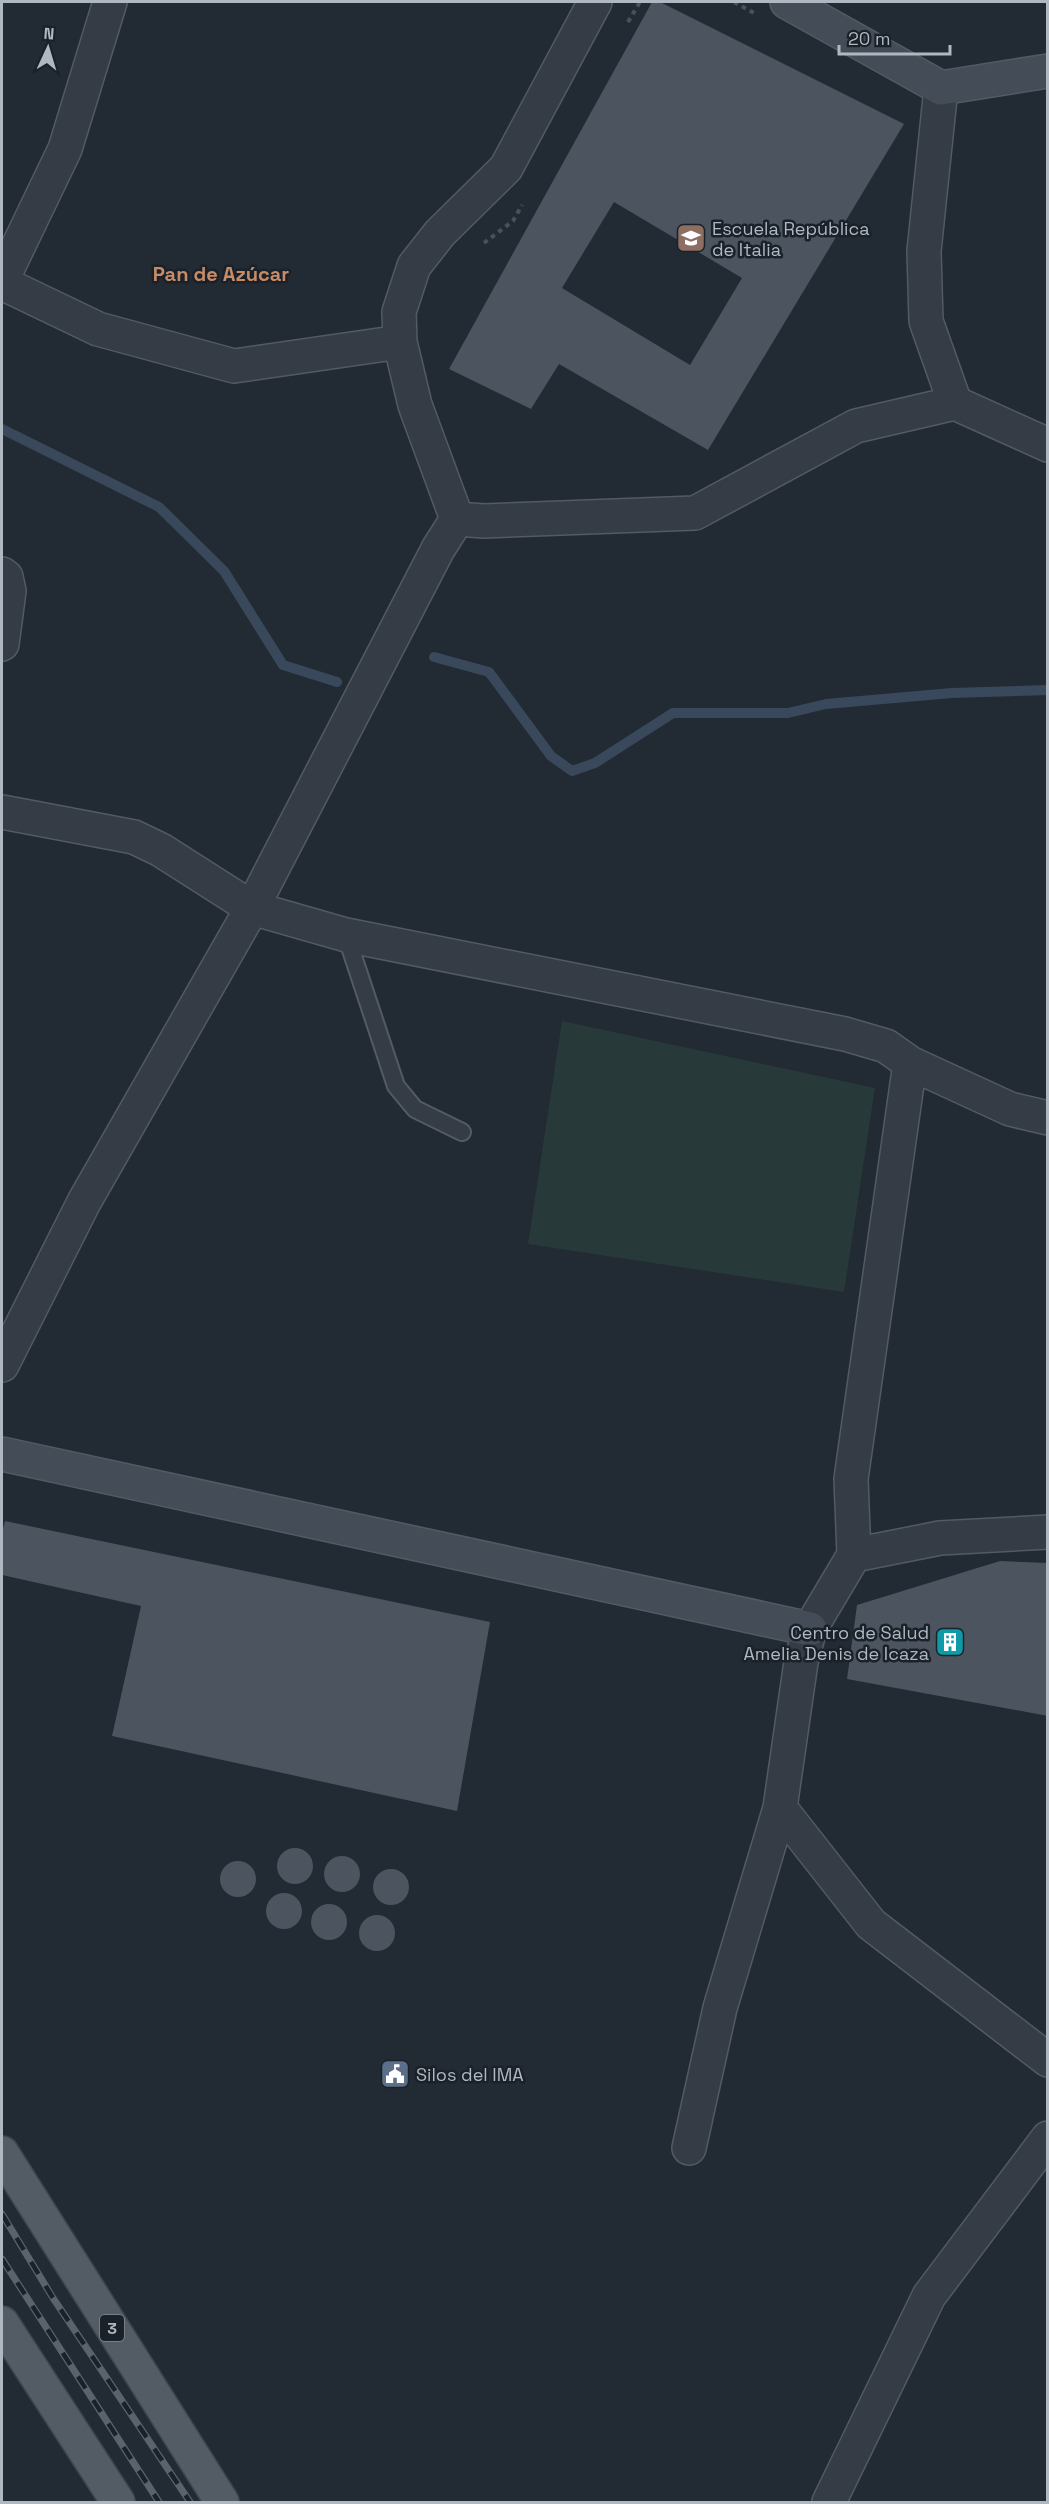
<svg xmlns="http://www.w3.org/2000/svg" width="1049" height="2504" font-family="'Space Grotesk',sans-serif">
  <style>
    .green { fill: #283939 }
    .lines { fill: none; stroke-linecap: round; stroke-linejoin: round }
    .stream { stroke: #39495b; stroke-width: 10 }
    .building { fill: #4b545f; fill-rule: evenodd }
    .lane-casing { stroke: #525a62; stroke-width: 20 }
    .street-casing { stroke: #525a62; stroke-width: 36 }
    .secondary-casing { stroke: #525a62; stroke-width: 36 }
    .primary-casing { stroke: #3e454e; stroke-width: 36 }
    .path { stroke: #455556; stroke-width: 4; stroke-dasharray: 4.5 4.5; stroke-linecap: butt }
    .lane { stroke: #353c45; stroke-width: 16 }
    .street { stroke: #353c45; stroke-width: 33 }
    .secondary { stroke: #444c57; stroke-width: 33 }
    .primary { stroke: #535b65; stroke-width: 33 }
    .rail-casing { stroke: #59626d; stroke-width: 7 }
    .rail { stroke: #1b2129; stroke-width: 4.5; stroke-dasharray: 14; stroke-linecap: butt }
    .labels { text-anchor: middle; dominant-baseline: central; stroke-width: 5; stroke-linejoin: round; paint-order: stroke }
    .shield { fill: #1b2129; stroke: #838a93; stroke-width: 1.5 }
    .shield-label { font-size: 16px; font-weight: bold; fill: #afb7c1 }
    .poi-label { font-size: 18px; fill: #afb7c1; stroke: #1b2129; text-anchor: start }
    .neighbourhood-label { font-size: 20px; font-weight: bold; fill: #c58c67; stroke: #1b2129 }
  </style>
  <rect width="100%" height="100%" fill="#222a34"/>
  <path class="green" d="M562,1021l313,67 -31,204 -316,-48z"/>
  <g class="lines">
    <path class="stream" d="M2,429l157,78 65,64 59,94 54,17
      M434,657l55,15 62,84 21,15 23,-8 78,-50h115l38,-9 126,-11 96,-3"/>
  </g>
  <path class="building" d="M652,2h8l244,122 -196,326 -149,-86 -28,45 -82,-40zM614,202l128,76 -52,87 -128,-77z
    M5,1521l485,101 -33,189 -345,-75 29,-130 -139,-31v-43z
    M1000,1561l48,2v153l-201,-37 10,-74z
    M277 1866a18 18 0 1 1 36 0a18 18 0 1 1-36 0Z
    M324 1874a18 18 0 1 1 36 0a18 18 0 1 1-36 0Z
    M220 1879a18 18 0 1 1 36 0a18 18 0 1 1-36 0Z
    M373 1887a18 18 0 1 1 36 0a18 18 0 1 1-36 0Z
    M266 1911a18 18 0 1 1 36 0a18 18 0 1 1-36 0Z
    M311 1922a18 18 0 1 1 36 0a18 18 0 1 1-36 0Z
    M359 1933a18 18 0 1 1 36 0a18 18 0 1 1-36 0Z"/>
  <g class="lines">
    <g class="lane-casing">
      <path id="lane" d="M346,935l50,151 19,23 47,23"/>
    </g>
    <g class="street-casing">
      <path id="street" d="M941,88l-17,163 2,70 29,82
        M2,280l63,-131 45,-147
        M2,283l96,46 136,37 166,-24
        M457,519l27,2 211,-8 161,-87 99,-23 93,42
        M457,519l-42,-114 -15,-63 -1,-30 15,-46 26,-33 66,-65 89,-166
        M2,574l4,3 3,14 -7,53
        M2,812l132,25 27,13 91,58 94,27 499,99 41,12 24,17 100,46 38,9
        M2,1365l82,-163 168,-294 186,-359 19,-30
        M854,1555l86,-17 108,-6
        M780,1808l91,116 177,136
        M689,2148l31,-140 60,-200 21,-146 9,-33 44,-74 -3,-76 59,-416
        M829,2502l100,-206 119,-158"/>
    </g>
    <g class="secondary-casing">
      <path id="secondary" d="M787,2l154,86 107,-17
        M2,1454l808,175"/>
    </g>
    <g class="primary-casing">
      <path id="primary" d="M2,2153l220,349
        M2,2323l116,179"/>
    </g>
    <path class="path" d="M734,2l20,11
      M628,22l12,-20
      M484,243l29,-22 9,-16"/>
    <use href="#lane" class="lane"/>
    <use href="#street" class="street"/>
    <use href="#secondary" class="secondary"/>
    <use href="#primary" class="primary"/>
    <g class="rail-casing">
      <path id="rail" d="M2,2214l51,84 137,204
        M2,2259l157,243"/>
    </g>
    <use href="#rail" class="rail"/>
  </g>
  <defs>
    <g id="school-square" transform="scale(1.5)"><rect x="-9" y="-9" width="18" height="18" rx="4" fill="#8d6e63" stroke="#1b2129"/><path d="M0-5L7-2L0 1L-7-2ZM-4 1L0 2.5L4 1V4Q0 6-4 4Z" fill="#fff"/></g>
    <g id="building-square" transform="scale(1.5)"><rect x="-9" y="-9" width="18" height="18" rx="4" fill="#0f9aa8" stroke="#1b2129"/><path d="M-4-6H4V6H1V3H-1V6H-4ZM-2.5-4.3h1.7v1.8h-1.7ZM.8-4.3h1.7v1.8H.8ZM-2.5-1h1.7V.8h-1.7ZM.8-1h1.7V.8H.8Z" fill="#fff"/></g>
    <g id="civic-square" transform="scale(1.5)"><rect x="-9" y="-9" width="18" height="18" rx="4" fill="#5c6f8a" stroke="#1b2129"/><path d="M-.6-6.5H3V-4.5H.6V-3L4-1V1h2V6H-6V1h2V-1L-.6-3ZM-1.2 2.5V6h2.4V2.5Z" fill="#fff"/></g>
  </defs>
  <g fill-rule="evenodd">
    <use href="#school-square" x="691" y="238"/>
    <use href="#building-square" x="950" y="1642"/>
    <use href="#civic-square" x="395" y="2074"/>
  </g>
  <g class="labels">
    <rect class="shield" x="100" y="2315" width="24" height="26" rx="4.5"/>
    <g class="shield-label">
      <text x="112" y="2328">3</text>
    </g>
    <g class="poi-label">
      <text x="712" y="228">Escuela República<tspan x="712" dy="21">de Italia</tspan></text>
      <text x="929" y="1632" text-anchor="end">Centro de Salud<tspan x="929" dy="21">Amelia Denis de Icaza</tspan></text>
      <text x="416" y="2074">Silos del IMA</text>
    </g>
    <g class="neighbourhood-label">
      <text x="221" y="274">Pan de Azúcar</text>
    </g>
  </g>
  <rect width="1049" height="2504" fill="none" stroke="#afb7c1" stroke-width="6"/>
  <g transform="translate(48 48) rotate(4)" stroke="#1b2129" stroke-width="4.5" paint-order="stroke">
  <path d="M0-4.5L10 22L0 15L-10 22Z" fill="#afb7c1"/>
  <text y="-9" font-size="16" font-weight="bold" text-anchor="middle" fill="#afb7c1">N</text>
  </g>
  <path d="M839 45v9h111v-9" fill="none" stroke="#afb7c1" stroke-width="3"/>
  <text x="848" y="45" font-size="18" fill="#afb7c1" stroke="#1b2129" stroke-width="4.5" paint-order="stroke">20 m</text>
</svg>
